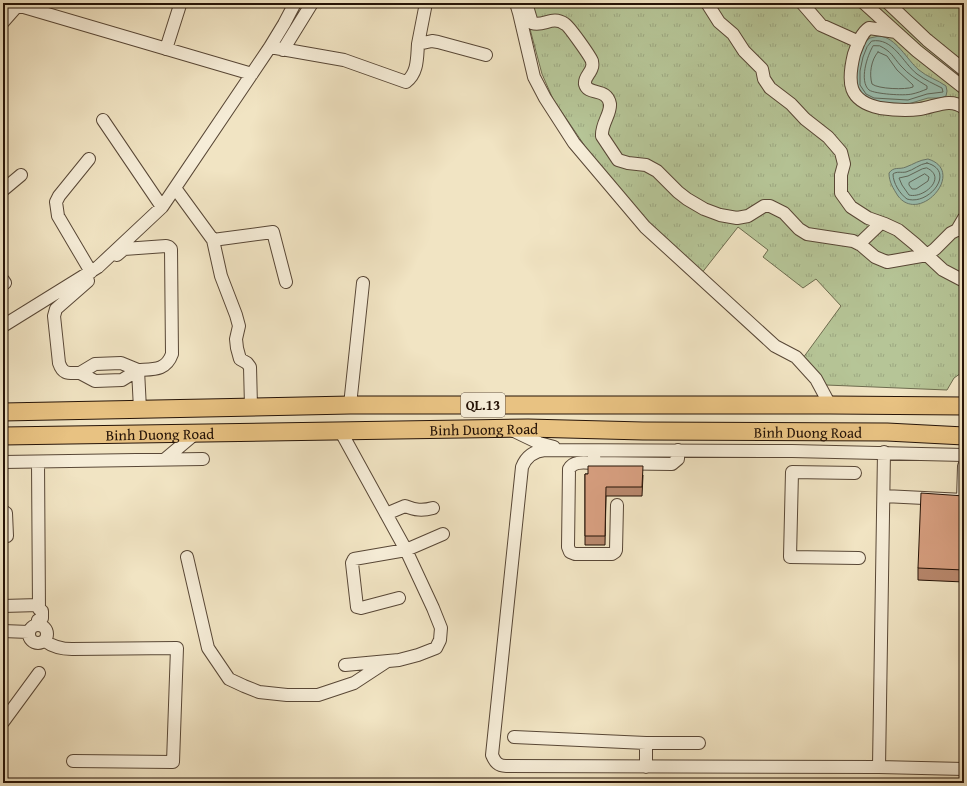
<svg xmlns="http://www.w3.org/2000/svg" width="967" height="786" font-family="'Gentium Book Plus',serif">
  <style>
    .grass { fill: url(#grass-tufts); stroke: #6e6c4f }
    .water { fill: #9bbfb0; stroke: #6c7a6c }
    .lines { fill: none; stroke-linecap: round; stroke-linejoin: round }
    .shore { stroke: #60695c; stroke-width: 1 }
    .minor-casing { stroke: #584736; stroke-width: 14 }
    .highway-casing { stroke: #251307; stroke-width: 19 }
    .minor { stroke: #f6edd8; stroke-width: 12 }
    .highway { stroke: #e8c282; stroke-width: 17 }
    .wall { fill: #b8886d; stroke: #251307 }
    .building { fill: #d69e7f; stroke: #251307 }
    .labels { text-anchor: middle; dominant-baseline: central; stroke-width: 3; stroke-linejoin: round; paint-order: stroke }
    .shield { fill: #f6edd8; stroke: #645446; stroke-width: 1 }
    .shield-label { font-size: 14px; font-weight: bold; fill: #251307 }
    .street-label { font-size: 15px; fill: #251307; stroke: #f6edd8 }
  </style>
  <defs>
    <pattern id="grass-tufts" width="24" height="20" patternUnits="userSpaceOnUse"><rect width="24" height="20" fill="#b6c597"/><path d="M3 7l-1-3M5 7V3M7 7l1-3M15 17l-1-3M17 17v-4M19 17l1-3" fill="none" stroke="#9ca881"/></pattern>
  </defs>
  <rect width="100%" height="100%" fill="#f1e4c3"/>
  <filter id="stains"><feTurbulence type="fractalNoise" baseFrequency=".005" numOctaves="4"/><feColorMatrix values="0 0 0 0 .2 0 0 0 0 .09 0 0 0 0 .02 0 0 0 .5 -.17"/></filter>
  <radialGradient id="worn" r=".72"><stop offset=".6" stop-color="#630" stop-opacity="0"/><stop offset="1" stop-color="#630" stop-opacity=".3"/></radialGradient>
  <path class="grass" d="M522,3h442v368l-10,7 -7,12 -121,-5 -8,-13 -15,-14 38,-52 -25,-27 -13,9 -40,-31 5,-7 -30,-23 -37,47 -50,-47 -58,-69 -40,-59 -11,-25 -16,-60z"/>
  <path class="water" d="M879,36c17,1 28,24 40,34 8,7 19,10 27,16l1,5 -1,5 -5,2h-13l-20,6 -35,-2 -9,-5 -8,-11 1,-23 9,-22 4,-3z
    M928,159c39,12 -8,66 -30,37 -5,-8 -9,-14 -9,-23 5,-7 10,-3 17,-6 8,-3 13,-7 22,-8z"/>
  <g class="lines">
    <path class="shore" d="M872,41c21,-4 31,22 45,33 8,6 17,10 25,14l1,4 -16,2 -19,6 -34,-2 -8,-4 -6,-9v-14l3,-14 4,-10z
      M880,46c12,6 12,10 21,20 7,8 16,14 26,20v3c-5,2 -10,4 -15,5 -8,2 -37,0 -43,-4 -10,-9 -2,-34 4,-44z
      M878,52l9,4 10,14 16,15v2c-7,3 -35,2 -41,-3 -3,-10 -1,-24 6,-32z
      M927,163c30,8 2,43 -20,36 -7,-5 -14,-16 -14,-25 4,-3 8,-1 13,-2 8,-2 13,-8 21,-9z
      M927,168c21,10 -4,31 -18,27l-7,-10 -3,-7 9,-2 14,-7z
      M925,174l4,3 -1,4 -12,8h-4l-3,-4v-2z"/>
    <g class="minor-casing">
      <path id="minor" d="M10,3l242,71
        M516,3l3,10 15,64 11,21 29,45 71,84 130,119 21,11 20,22 14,26
        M526,3l6,20c12,4 20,-8 33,1 4,2 25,32 27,37 0,2 1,4 0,6 -1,6 -8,10 -7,17 3,12 22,3 25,20 1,10 -9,20 -8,32l16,24 10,3 18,2 11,6 21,21 9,7 17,10 16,6 17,3 11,-2 16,-10h6l14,7 15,16 8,5 46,7 8,4 14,12 12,5 40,-7 8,-6 16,-16 6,-3h7
        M707,3l12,19 14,12 11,17 18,18 2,10 6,9 21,16 14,15 23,18 13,15 3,12 -3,11v18l10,14 17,11 17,6 13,6 17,14 28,26 21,11
        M802,3l19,22 38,17
        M864,3l53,48 47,37
        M888,3l39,37 37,30
        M3,22l15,-17
        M896,32l-27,-4c-8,5 -12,18 -15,26 -7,29 -6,47 26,54 14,2 26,3 40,1 15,-2 30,-12 44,-1
        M418,44l8,-41
        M270,47l74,13 62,22c12,-9 11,-24 12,-38l14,-3 6,1 48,13
        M166,49l14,-44
        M283,50l29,-47
        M103,120l59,87
        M89,159l-30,37 -3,6 2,14 33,56
        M175,188l38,52 60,-8 13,50
        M3,190l18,-15
        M957,230l7,-12
        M213,240l8,36 15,39 3,11 -3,13 1,9 3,11 7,4 3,4 1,39
        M859,244l22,-21
        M117,255l7,-6 42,-3 3,1 2,2 1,105c-6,17 -19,15 -34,16l2,39
        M3,280l2,3
        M3,326l95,-59 64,-60 108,-160 14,-23 11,-21
        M121,363l17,7 -16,10 -27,1 -15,-8 15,-9z
        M80,373c-11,0 -17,2 -21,-10l-5,-47 2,-7 32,-28
        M350,405l13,-122
        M512,430l27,13 15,4
        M341,432l65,118 27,58 8,20 -1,12 -4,8 -18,7 -19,5 -54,5
        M964,455l-172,-4 -247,-1c-11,1 -19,7 -23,17l-30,288c3,7 6,11 14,11l373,1 85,2
        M594,456l1,7 77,1 6,-5v-9
        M164,460l32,-27
        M3,462l200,-3
        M38,462l1,147 3,2v7l-4,2
        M595,463c-9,0 -21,-3 -26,6l-1,78 2,5 5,2h37l3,-2 1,-2 1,-45
        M855,473l-63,-1 -2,85 69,1
        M884,496l80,4
        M963,500l1,-34
        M3,511l3,2 1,23
        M386,514l19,-8c10,4 17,5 28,2
        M187,557l21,91 21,31 15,7 15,6 28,3h31l36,-12 32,-21
        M399,598l-38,10 -4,-1 -5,-44 2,-4 52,-9 37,-16
        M3,606l36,-1
        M29 634a9 9 0 1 1 18 0a9 9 0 1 1-18 0Z
        M3,631l26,1
        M45,641c8,6 16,8 27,8l105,-1 -4,114 -100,-1
        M3,722l36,-49
        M514,737l132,6h53
        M646,767v-24
        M879,767l5,-315"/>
    </g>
    <g class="highway-casing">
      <g id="highway">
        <path d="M3,412l347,-7h480l134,1"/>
        <path id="s1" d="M3,436l525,-8 115,3 244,1 77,4"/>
      </g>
    </g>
    <use href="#minor" class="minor"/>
    <use href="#highway" class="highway"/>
  </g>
  <path class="wall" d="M585,474l58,1 -1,21h-36l-1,49h-20z
    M964,496v86l-46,-2v-12z"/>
  <path class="building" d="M588,466h55l-1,21h-36l-1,49h-20v-62h3z
    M921,493l43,3v74l-46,-2z"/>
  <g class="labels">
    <rect class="shield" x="461" y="393" width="44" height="24" rx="3"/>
    <g class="shield-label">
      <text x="483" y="405">QL.13</text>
    </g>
    <g class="street-label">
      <text stroke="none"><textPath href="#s1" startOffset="481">Binh Duong Road</textPath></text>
      <text stroke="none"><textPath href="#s1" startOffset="805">Binh Duong Road</textPath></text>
      <text stroke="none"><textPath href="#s1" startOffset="157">Binh Duong Road</textPath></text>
    </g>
  </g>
  <rect width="967" height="786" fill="none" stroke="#f1e4c3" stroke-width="16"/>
  <rect x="4" y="4" width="959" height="778" fill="none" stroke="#251307" stroke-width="2"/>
  <rect x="8" y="8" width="951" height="770" fill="none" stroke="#251307"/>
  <rect width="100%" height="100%" filter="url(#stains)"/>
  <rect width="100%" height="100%" fill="url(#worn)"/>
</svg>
